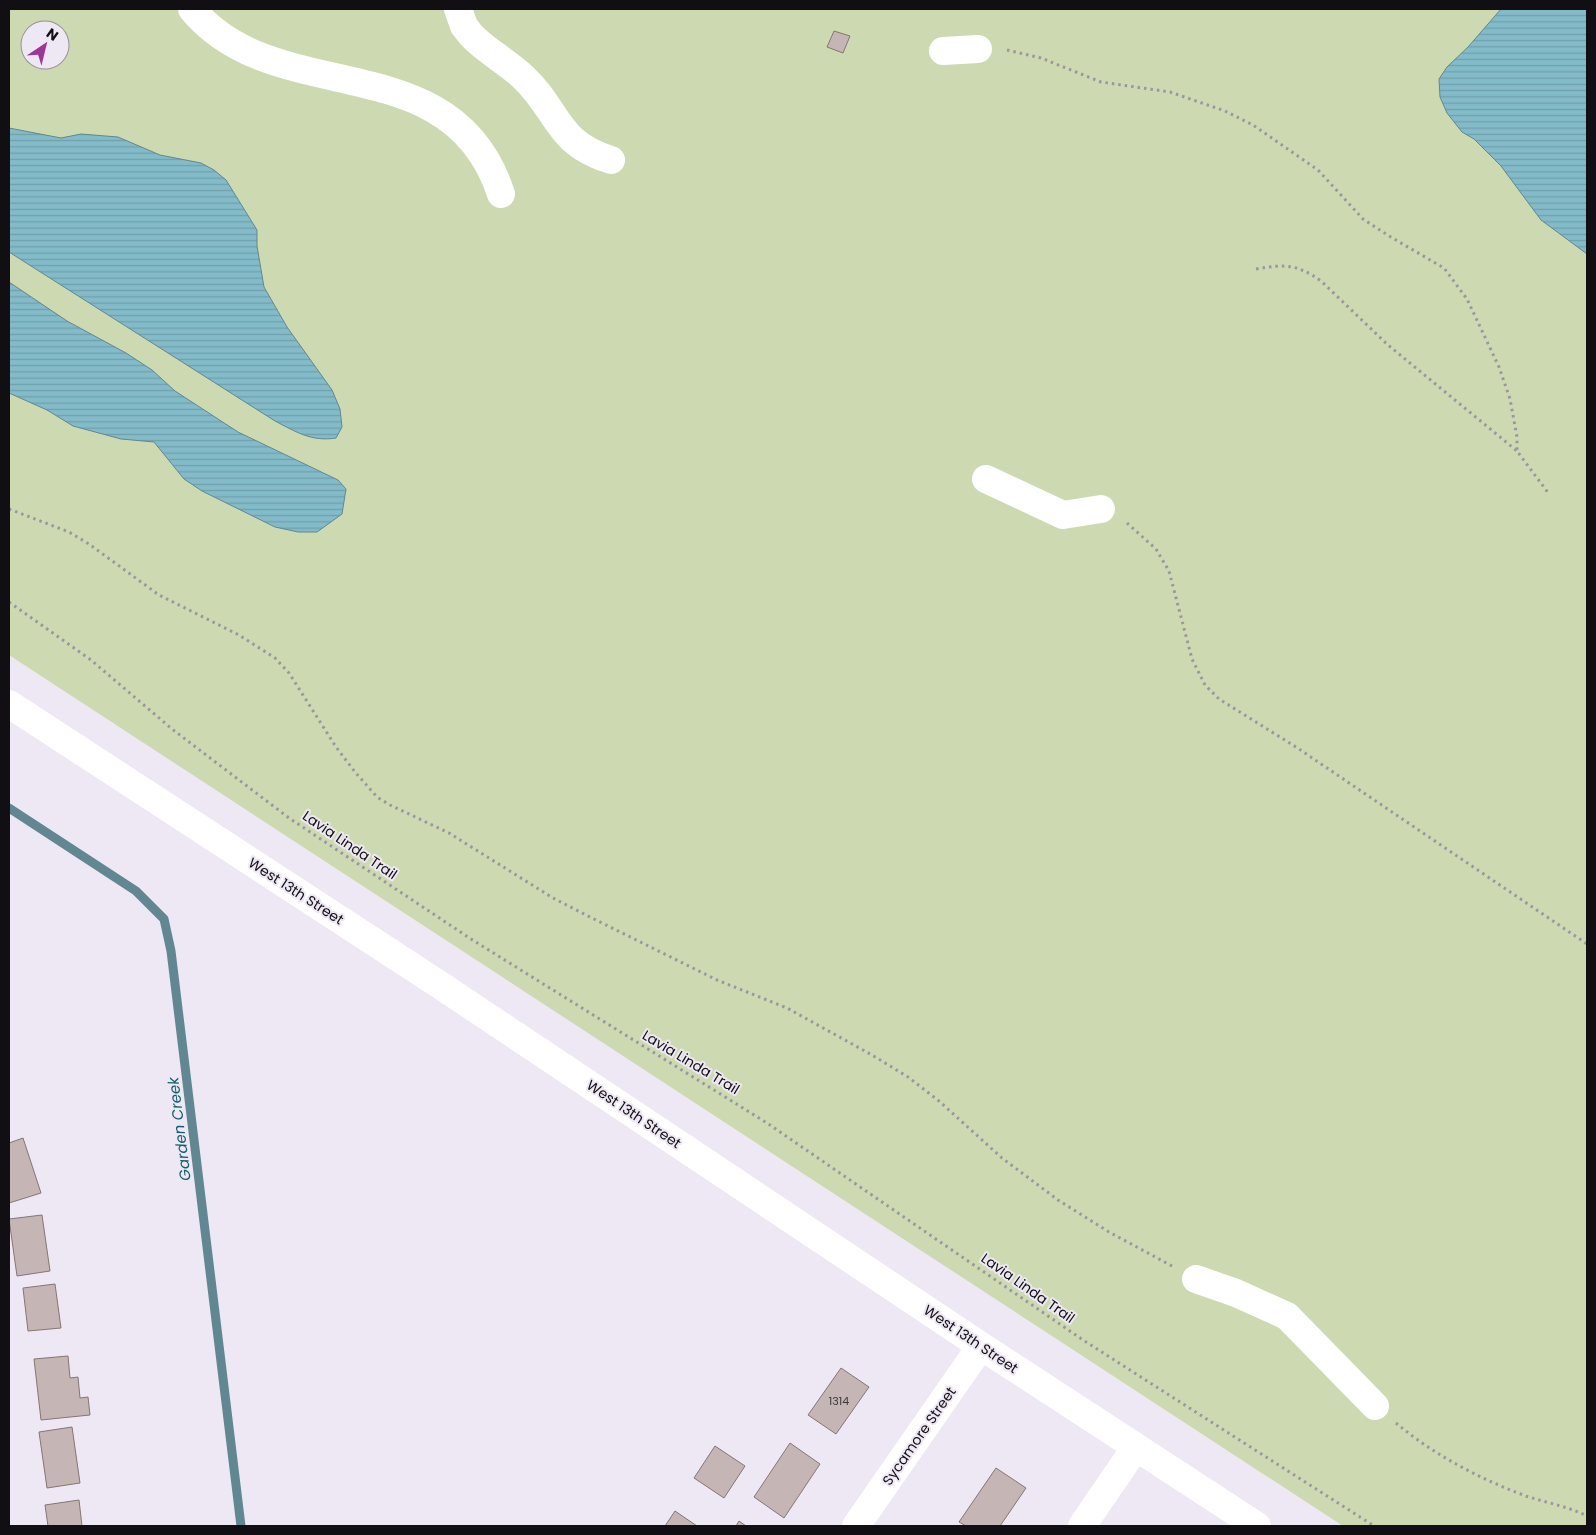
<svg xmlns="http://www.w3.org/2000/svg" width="1596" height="1535" font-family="Poppins,sans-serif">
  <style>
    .green { fill: #cddab1; fill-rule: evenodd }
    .water { fill: url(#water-rules); stroke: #618792 }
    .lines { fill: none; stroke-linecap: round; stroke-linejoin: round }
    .stream { stroke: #618792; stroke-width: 9 }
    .building { fill: #c5b5b4; stroke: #857675 }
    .path { stroke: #9b969f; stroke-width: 3; stroke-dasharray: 2.5 4; stroke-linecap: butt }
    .minor { stroke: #fff; stroke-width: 28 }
    .major { stroke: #fff; stroke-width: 28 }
    .labels { text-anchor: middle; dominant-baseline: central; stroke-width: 4; stroke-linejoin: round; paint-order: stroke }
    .number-label { font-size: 11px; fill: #3e383b }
    .street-label { font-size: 14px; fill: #110f13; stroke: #eee7f4 }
    .water-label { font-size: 15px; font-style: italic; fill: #115e6c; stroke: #eee7f4 }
  </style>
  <defs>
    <pattern id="water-rules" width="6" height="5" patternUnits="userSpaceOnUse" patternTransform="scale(1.25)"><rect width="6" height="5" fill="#83bbc8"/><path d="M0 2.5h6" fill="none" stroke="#70a0ab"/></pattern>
  </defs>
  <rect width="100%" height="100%" fill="#eee7f4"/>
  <path class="green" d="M9,9h1578v1517h-244l-1334,-871zM30,30h30v30h-30z"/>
  <path class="water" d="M1501,9h86v245l-46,-34 -40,-54 -27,-27 -12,-7 -15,-19 -7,-16 -1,-18 8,-12 21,-20z
    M9,128l52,10 20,-4 37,3 42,18 41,8 13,7 12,10 31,50v16l7,41 23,40 45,63 8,19 2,18 -6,11c-24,4 -40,-6 -61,-17l-266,-169z
    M9,282l58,39 59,32 26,17 23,21 63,41 100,48 8,9 -4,25 -25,18h-19l-23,-5 -73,-36 -18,-12 -30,-37 -33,-3 -48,-13 -26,-16 -38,-17z"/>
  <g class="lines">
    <path class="stream" d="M9,808l127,83 28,28 7,32 70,575"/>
  </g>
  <path class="building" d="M834,31l16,5 -7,17 -16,-6z
    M23,1138l18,55 -32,10v-60z
    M42,1215l8,56 -33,5 -8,-57z
    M55,1284l6,44 -33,3 -5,-43z
    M68,1356l2,22 8,-1 2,21 8,-1 2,18 -49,5 -7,-61z
    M841,1368l28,19 -33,47 -28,-19z
    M72,1427l8,56 -33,5 -8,-56z
    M790,1443l30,21 -36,54 -30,-21z
    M715,1446l30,20 -21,32 -30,-20z
    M996,1468l30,20 -26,38h-34l-7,-4z
    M79,1500l3,26h-34l-3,-21z
    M675,1511l22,15h-32z
    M739,1521l7,5h-10z"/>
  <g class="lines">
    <path class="path" d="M1007,50l34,8 60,24 69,10 55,19 28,14 65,45 45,49 26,17 55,32 23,31 32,68 11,32 7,38v14l32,43
      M1256,269c29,-5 41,-5 65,12l67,64 129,106
      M9,509l60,23 20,12 70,51 80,40 36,23 14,15 47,74 19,25 22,25 13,8 59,28 104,65 37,19 127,63 70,28 85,47 36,22 31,24 63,57 56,42 51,32 63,34
      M1127,523l29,26 13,22 23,88 13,26 14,14 77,48 291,197
      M9,602l82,58 81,69 117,89 182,121 296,184 316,217 291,186
      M1396,1423c38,32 84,56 130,73 21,7 41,10 61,20"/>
    <path class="minor" d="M192,9c84,102 260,33 309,185
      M458,9l6,17 7,9c15,16 35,26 51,41 38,35 32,66 89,84
      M943,51l35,-2
      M986,479l77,36 38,-6
      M1196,1279l40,14 51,23 88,90
      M856,1526l125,-180
      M1082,1526l54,-79"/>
    <path class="major" d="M9,704l431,281 541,361 276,180"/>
  </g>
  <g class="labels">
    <g class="number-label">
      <text x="839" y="1401">1314</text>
    </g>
    <g class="street-label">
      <text transform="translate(350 845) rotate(34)">Lavia Linda Trail</text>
      <text transform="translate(296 891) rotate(33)">West 13th Street</text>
      <text transform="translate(691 1062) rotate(31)">Lavia Linda Trail</text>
      <text transform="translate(634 1114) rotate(34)">West 13th Street</text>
      <text transform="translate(1028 1288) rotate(35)">Lavia Linda Trail</text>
      <text transform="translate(971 1339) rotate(34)">West 13th Street</text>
      <text transform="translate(919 1436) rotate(-55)">Sycamore Street</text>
    </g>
    <g class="water-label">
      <text transform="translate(179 1129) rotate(-97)">Garden Creek</text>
    </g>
  </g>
  <rect width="1596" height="1535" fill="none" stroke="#110f13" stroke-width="20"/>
  <g transform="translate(45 45) rotate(35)"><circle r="24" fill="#eee7f4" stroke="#96919a"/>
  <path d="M0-4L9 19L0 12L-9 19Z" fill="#9e3699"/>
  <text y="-8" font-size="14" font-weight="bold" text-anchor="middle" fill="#110f13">N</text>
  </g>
</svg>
